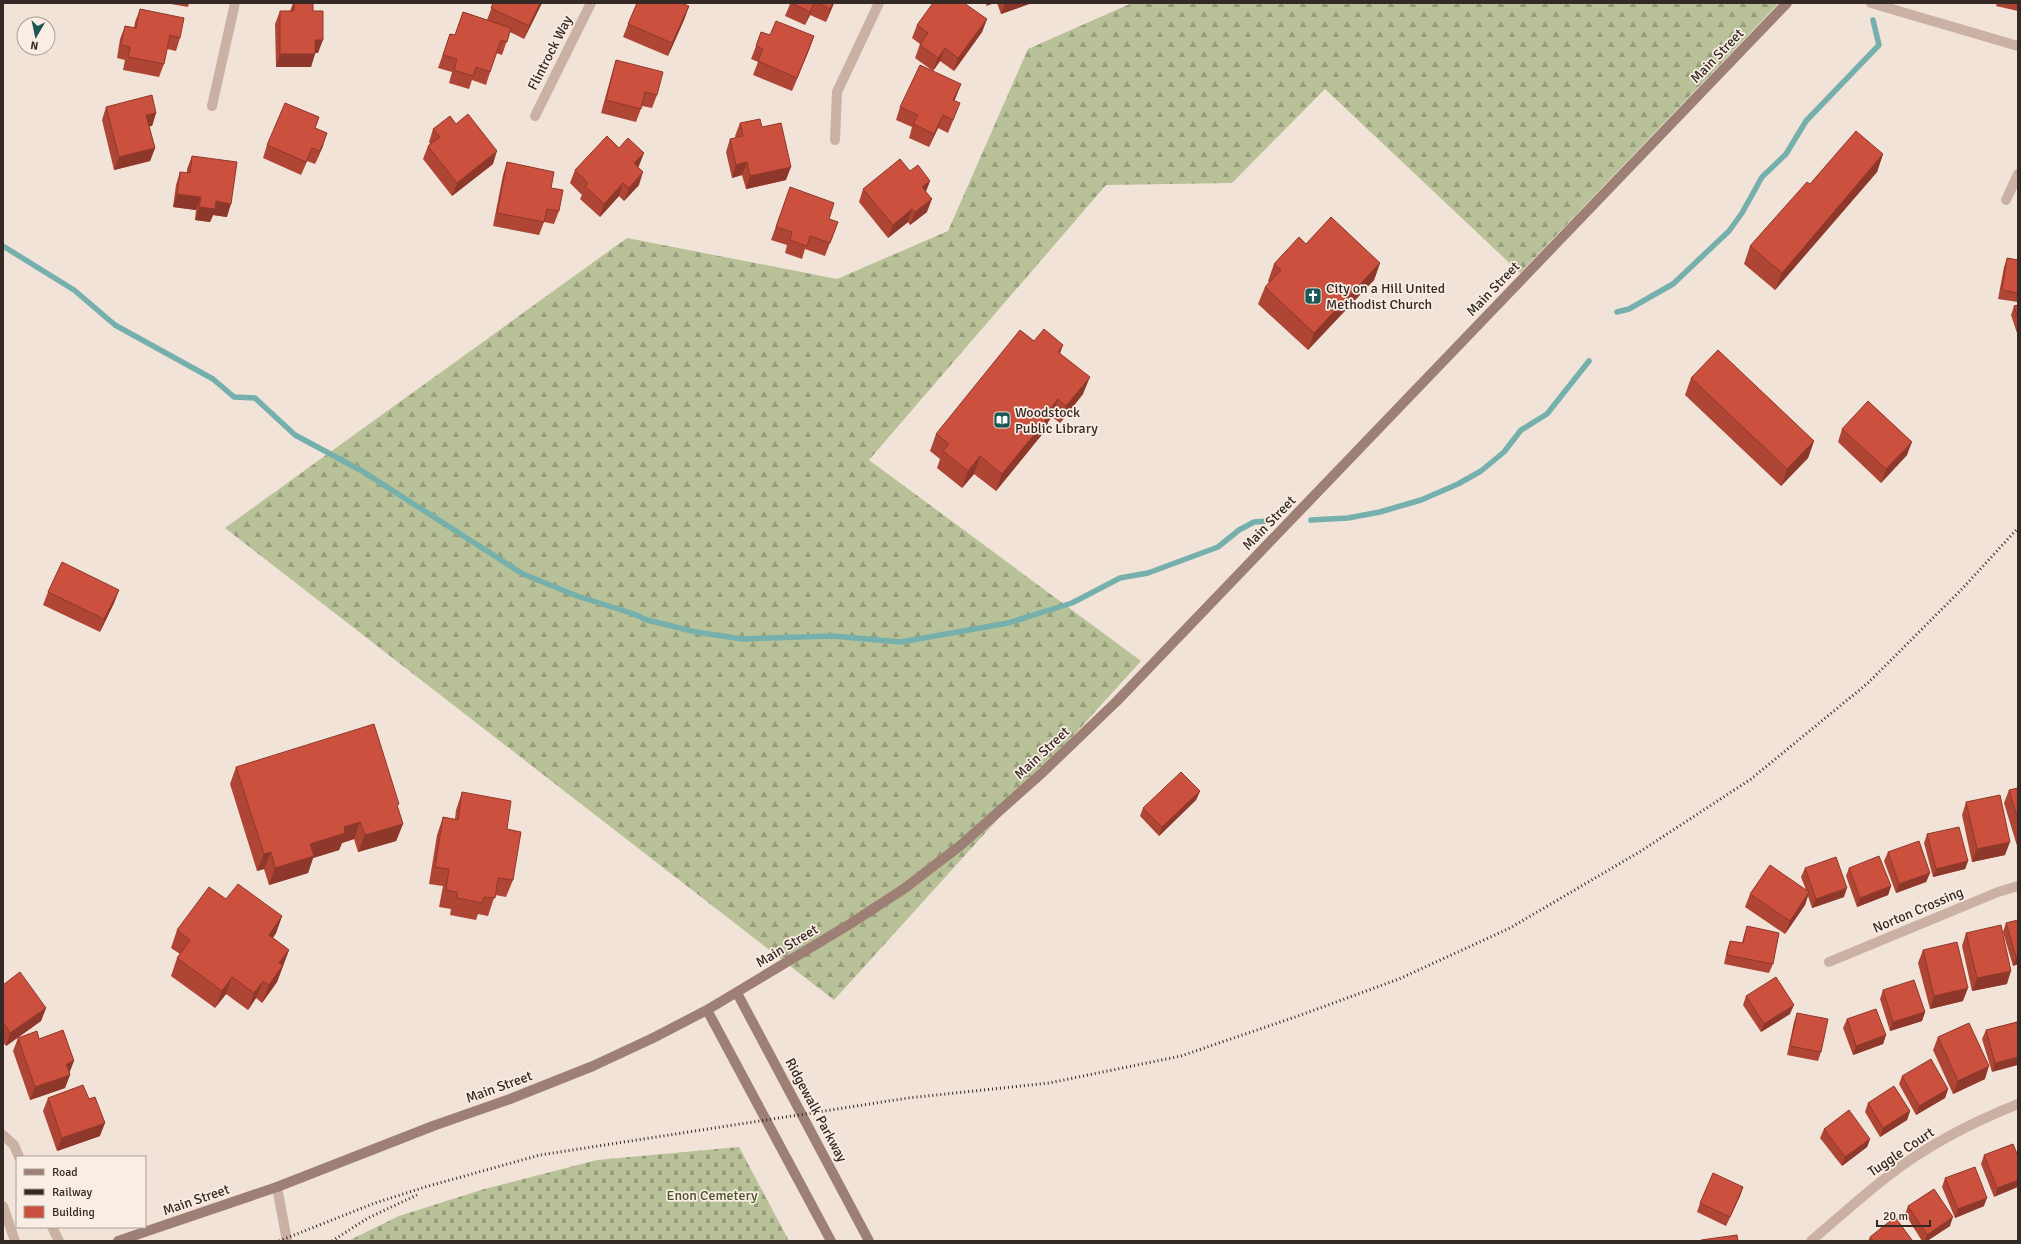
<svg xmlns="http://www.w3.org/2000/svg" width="2021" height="1244" font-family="Signika,sans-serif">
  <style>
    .forest { fill: url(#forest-firs) }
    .cemetery { fill: url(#cemetery-stones) }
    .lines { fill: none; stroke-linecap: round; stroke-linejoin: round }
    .stream { stroke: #76b0ac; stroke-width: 5.5 }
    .minor { stroke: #cab1a3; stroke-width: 10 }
    .secondary { stroke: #9e7f75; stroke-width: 10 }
    .rail { stroke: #352926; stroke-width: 3; stroke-dasharray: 1 3; stroke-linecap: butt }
    .wall { fill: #af4534 }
    .shaded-wall { fill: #8e382b }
    .building { fill: #cb503d; stroke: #8e382b }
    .labels { text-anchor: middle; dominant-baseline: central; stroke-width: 3.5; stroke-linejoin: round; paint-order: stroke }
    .street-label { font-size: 14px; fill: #352926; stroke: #faede4 }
    .poi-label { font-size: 14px; fill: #352926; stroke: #faede4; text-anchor: start }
    .park-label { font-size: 14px; fill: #495429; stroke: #faede4 }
  </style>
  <defs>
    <pattern id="forest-firs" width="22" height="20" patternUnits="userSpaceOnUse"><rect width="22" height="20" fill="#b8c197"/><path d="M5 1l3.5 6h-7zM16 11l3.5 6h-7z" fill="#969d7b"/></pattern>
    <pattern id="cemetery-stones" width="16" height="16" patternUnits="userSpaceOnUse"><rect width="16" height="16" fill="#b8c197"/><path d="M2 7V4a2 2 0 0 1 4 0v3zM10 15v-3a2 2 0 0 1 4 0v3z" fill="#969d7b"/></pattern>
  </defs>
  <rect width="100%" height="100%" fill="#f2e3d8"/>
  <path class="forest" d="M1132,3h647l-259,270 -195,-184 -93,94 -126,2 -237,275 272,201 -307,339 -609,-472 402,-290 210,41 111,-48 80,-182z"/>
  <path class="cemetery" d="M739,1147l50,94h-441l51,-25 82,-26 116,-30z"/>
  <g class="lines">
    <path class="stream" d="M3,246l71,44 41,35 98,54 21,18 21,1 40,37 67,36 161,103 54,22 57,18 13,6 49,12 46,7 90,-3 69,6 107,-19 64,-20 48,-25 28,-5 70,-26 21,-17 15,-8 15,-1
      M1617,312l12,-3 44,-25 56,-53 13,-18 20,-36 24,-23 20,-33 73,-76 -6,-25
      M1311,520l37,-2 32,-6 41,-12 37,-16 23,-13 23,-19 17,-22 26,-16 42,-53"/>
    <path class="minor" d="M1871,3l147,43
      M212,106l23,-103
      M535,116l56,-113
      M835,140l2,-48 42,-89
      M2006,200l12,-26
      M1829,962l169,-70 20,-6
      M3,1135l11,10 5,12
      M277,1187l10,54
      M3,1206l12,35
      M52,1227l7,14
      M1811,1241c26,-22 51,-45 77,-65 38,-30 85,-54 130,-72"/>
    <path class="secondary" d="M737,993l132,248
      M707,1010l124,231
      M118,1241l159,-54 156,-61 77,-27 83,-33 60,-28 54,-28 143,-86 55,-36 56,-43 81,-72 75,-72 670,-698"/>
    <path class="rail" d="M279,1241l96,-38 50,-16 115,-32 368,-57 141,-15 132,-27 117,-40 101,-37 111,-51 131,-77 110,-72 117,-96 94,-94 56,-61
      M332,1241l36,-23 49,-23"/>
  </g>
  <path class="wall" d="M165,3h24l-1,4z
    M293,3h20v8l5,42h-3l-4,14h-35l-1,-43 5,-13h10z
    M492,3h50l-18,36 -14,-7 -8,23 -6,-2 -10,32 -14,-5 -3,9 -20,-6 3,-11 -14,-4 12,-34 5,1 8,-23 24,8 6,-16z
    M788,3h46l-8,19 -16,-7 -5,10 -20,-9 5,-12z
    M997,3h32v1l-28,10z
    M1997,3h21v8l-22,-5z
    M689,6l-5,14 -16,36 -45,-19 5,-13z
    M140,9l40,29 -4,13 -9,-2 -3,15 -5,13 -36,-7 2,-10 -8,-2 3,-19 5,-13 9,2 1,-6z
    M987,19l-5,13 -28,39 -14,-10 -7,10 -18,-13 5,-14 -8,-6 5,-13z
    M770,35l44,1 -5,14 -17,41 -39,-16 5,-13 -7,-3 5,-13z
    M616,60l41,35 -5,13 -10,-2 -6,16 -35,-9 11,-40z
    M961,84l-7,17 1,15 -7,17 -10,-5 -9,19 -20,-9 3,-11 -16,-7 4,-13z
    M106,107l50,6 -4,13h-3l6,22 -5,13 -36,9 -12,-50z
    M319,117l-4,11 8,18 -8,18 -8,-3 -6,14 -38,-17 4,-13z
    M740,123l22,4 24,53 -40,9 -4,-14 -10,3 -6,-26 4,-13 6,-1 -1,-2z
    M456,124l37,40 -41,32 -29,-37 5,-13 2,-2 -1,-2 4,-13z
    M1883,154l-6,18 -102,118 -31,-26 6,-18 60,-62z
    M192,156l35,61 -14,-2 -3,7 -15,-2 1,-10 -23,-3 3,-22 4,-13 7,1v-4z
    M507,162l44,26 8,23 -5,13 -10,-2 -5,13 -46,-9 10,-51z
    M639,166l-1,1 1,18 -15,16 -5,-5 -19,21 -20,-18 2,-4 -12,-12 5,-13z
    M910,171l20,10 -4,10 1,21 -17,13 -2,-3 -20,16 -29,-36 4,-13z
    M790,187l39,32 9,3 -13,34 -20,-7 -3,10 -17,-6 2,-8 -16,-5z
    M1306,244l74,19 -6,17 -66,70 -50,-46 7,-17 4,-5 -1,-1 6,-17z
    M2007,258l11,2v42l-20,-3 6,-32z
    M2018,305v31l-7,-21 3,-9z
    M1034,341l26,13 23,40 -23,29 -8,-6 -4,5 -4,10 -48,59 -22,-17 -12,14 -25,-20 3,-9 -10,-8 6,-17z
    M1691,378l123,63 -6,17 -27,28 -96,-91z
    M1842,429l65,26 -26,28 -43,-41z
    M119,590l-5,13 -14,29 -57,-27 5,-13z
    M236,767l162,41 5,16 -7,17 -38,11 -4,-13 -12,4 -3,7 -26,8 -5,15 -39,12 -5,-16 -7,2 -27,-87z
    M2018,788v61l-14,-46 5,-13z
    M1200,791l-4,9 -37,36 -19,-20 3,-8z
    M462,792l45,37 6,51 -7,17 -11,-2 -7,21 -10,-2 -2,6 -26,-5 1,-6 -12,-2 4,-21 -14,-2 8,-49 6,-18 12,2 1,-9z
    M1966,802l39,53 -33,7 -10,-47z
    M1927,834l41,27 -3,8 -32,8 -9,-34z
    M1888,852l42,21 -4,9 -30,11 -12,-32z
    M1805,868l39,29 -32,11 -4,-12 -3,9 -20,29 -40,-27 5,-13 56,-4 -5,-13z
    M1849,868l42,18 -3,9 -31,12 -11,-31z
    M226,899l56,17 -6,17 -3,5 16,12 -12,32 -15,21 -6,-5 -8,12 -22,-16 -11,14 -44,-32 6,-18 3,-4 -9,-6 6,-18z
    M2018,920v44l-5,2 -10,-34 3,-9z
    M1747,926l26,38 -4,9 -45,-9 3,-14 3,-9 12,2 2,-8z
    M1966,933l41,51 -35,7 -10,-45z
    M1923,950l40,51 -33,8 -12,-46z
    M3,985l43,23 -5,13 -35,25 -3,-4z
    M1883,990l42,22 -3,9 -32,10 -10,-32z
    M1746,996l44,18 -29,18 -18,-27z
    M1797,1013l24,39 -3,9 -31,-6 7,-33z
    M1847,1019l39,16 -3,9 -30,11 -10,-27z
    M2017,1022l-25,50 -10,-33 4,-9z
    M1938,1037l47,42 -32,15 -20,-44z
    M18,1038l21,1 31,35 -5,14 -35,12 -17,-49z
    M1902,1076l46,13 -3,9 -29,17 -17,-31z
    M48,1098l52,38 -43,15 -14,-40z
    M1868,1103l42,8 -3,9 -27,17 -15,-25z
    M1824,1129l46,10 -3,8 -25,19 -22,-28z
    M2013,1144l-19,53 -13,-33 3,-9z
    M1945,1178l39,28 -29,12 -13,-31z
    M1743,1187l-3,9 -14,30 -29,-14 3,-9z
    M1908,1206l42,20 -23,15h-5l-17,-27z
    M1870,1237l42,4h-44z"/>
  <path class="shaded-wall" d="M540,3h2l-18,36 5,-13z
    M814,3l-4,12 -5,10 5,-13z
    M833,3h1l-8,19 4,-13z
    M987,3h8l-9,3z
    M1005,3h24v1l-28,10z
    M689,6l-5,14 -16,36 4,-13z
    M987,19l-5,13 -28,39 4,-13z
    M814,36l-5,14 -17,41 5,-13z
    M315,40h8l-5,13h-7z
    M945,48l-5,13 -7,10 5,-13z
    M280,54h35l-4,13h-35z
    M961,84l-5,13 -7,16 4,-13z
    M156,113l-4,13 -10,2 4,-13z
    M943,115l-5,13 -9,19 5,-13z
    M327,133l-4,13 -8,18 5,-13z
    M155,148l-5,13 -36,9 5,-13z
    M312,148l-5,13 -6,14 5,-13z
    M497,151l-4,13 -41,32 5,-13z
    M644,153l-5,13 -10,10 5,-13z
    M1883,154l-6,18 -102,118 7,-17z
    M747,162l-5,13 -10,3 4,-13z
    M791,167l-5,13 -40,9 4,-13z
    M643,172l-4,13 -15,16 5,-13z
    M930,181l-5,13 -3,-7z
    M623,183l-4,13 -19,21 4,-13z
    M177,194l24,3 -5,13 -23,-3z
    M932,199l-5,13 -17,13 5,-13z
    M216,201l15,3 -4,13 -14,-2 -3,7 -15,-2 4,-13z
    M912,209l-4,13 -20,16 5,-13z
    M1380,263l-6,17 -66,70 6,-17z
    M1063,345l-6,17 1,-10z
    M1090,377l-7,17 -23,29 6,-17z
    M1058,399l-6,18 -4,5 -4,10 -48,59 6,-17 45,-61z
    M1814,441l-6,17 -27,28 6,-17z
    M1912,442l-5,13 -26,28 5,-14z
    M980,456l-6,18 -12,14 6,-17z
    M119,590l-5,13 -14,29 4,-13z
    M1200,791l-4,9 -37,36 3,-9z
    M360,822l-6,17 -12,4 -3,7 -26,8 -5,15 -39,12 6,-17 35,-24 34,-17z
    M403,824l-7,17 -38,11 7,-17z
    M2010,842l-5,13 -33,7 5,-13z
    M271,852l-7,17 -7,2 7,-17z
    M1968,861l-3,8 -32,8 3,-8z
    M1930,873l-4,9 -30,11 3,-9z
    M1891,886l-3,9 -31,12 3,-9z
    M1847,888l-3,9 -32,11 4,-9z
    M1809,892l-4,13 -20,29 5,-13z
    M282,916l-6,17 -14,19 7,-17z
    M289,950l-12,32 -15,21 7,-18 10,-22z
    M2018,956v8l-5,2 3,-9z
    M2011,971l-4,13 -35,7 5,-13z
    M232,977l-6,17 -11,14 7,-17z
    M263,981l-7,17 -8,12 6,-17z
    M1968,988l-5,13 -33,8 4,-13z
    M1794,1005l-4,9 -29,18 3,-8z
    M46,1008l-5,13 -35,25 4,-13z
    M1925,1012l-3,9 -32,10 3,-9z
    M1886,1035l-3,9 -30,11 3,-9z
    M2018,1057v8l-26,7 3,-9z
    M74,1061l-5,13 -3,-10z
    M1989,1066l-4,13 -32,15 5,-13z
    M70,1075l-5,13 -35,12 5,-13z
    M1948,1089l-3,9 -29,17 3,-9z
    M1910,1111l-3,9 -27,17 3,-9z
    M105,1123l-5,13 -43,15 5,-13z
    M1870,1139l-3,8 -25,19 3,-9z
    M2018,1180v7l-24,10 3,-9z
    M1743,1187l-3,9 -14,30 4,-9z
    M1987,1198l-3,8 -29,12 3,-9z
    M1953,1217l-3,9 -23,15h-2l2,-6z"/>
  <path class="building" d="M294,3h19v8h10v29h-8v14h-35v-43h14z
    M493,3h47l-11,23 -38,-18z
    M637,3h44l8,3 -17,37 -44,-19z
    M791,3h23l-4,9z
    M818,3h15l-3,6z
    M933,3h31l23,16 -29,39 -13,-10 -7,10 -18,-13 8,-12 -11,-8z
    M140,9l44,9 -4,20 -10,-3 -6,29 -36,-7 2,-10 -9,-2 4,-19 11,2z
    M463,12l48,16 -4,14 -6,-2 -11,32 -14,-5 -3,9 -19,-6 3,-11 -14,-4 7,-21 5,1z
    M776,21l38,15 -17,42 -39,-17 5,-12 -7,-3 5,-14 9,3z
    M616,60l47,12 -6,23 -12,-3 -4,17 -35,-9z
    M920,65l41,19 -8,16 7,3 -7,17 -10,-5 -9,19 -21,-10 5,-9 -18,-8z
    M152,95l4,18 -10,2 9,33 -36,9 -13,-50z
    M285,103l34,14 -4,11 12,5 -7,18 -8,-3 -6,14 -39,-17z
    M468,114l29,37 -40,32 -29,-37 12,-9 -7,-8 17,-13 6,8z
    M760,119l2,8 19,-4 10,44 -41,9 -3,-14 -11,3 -6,-26 13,-3 -3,-13z
    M1856,131l27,23 -101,119 -32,-27 57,-64 3,2z
    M607,136l12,12 9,-10 16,15 -10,10 9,9 -14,16 -6,-5 -19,21 -19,-18 3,-3 -13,-13z
    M192,156l45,6 -6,42 -15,-3 -1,8 -16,-2 2,-10 -24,-3 3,-22 10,1z
    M900,159l10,12 8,-6 12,16 -8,6 10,12 -17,13 -3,-3 -19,16 -30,-36z
    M507,162l47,10 -3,16 12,2 -4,21 -12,-2 -3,13 -47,-9z
    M790,187l44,16 -5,16 9,3 -8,21 -20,-7 -3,10 -17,-6 2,-8 -16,-5z
    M1331,217l49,46 -66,70 -49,-46 16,-17 -7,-6 25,-27 7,7z
    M2007,258l11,2v33l-16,-3z
    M2018,305v13l-4,-12z
    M1044,329l19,16 -5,7 32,25 -24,29 -8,-7 -11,14 3,2 -48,59 -22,-18 -12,15 -25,-20 6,-7 -13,-10 84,-104 14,11z
    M1718,350l96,91 -27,28 -96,-91z
    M1868,401l44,41 -26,27 -44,-40z
    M62,562l57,28 -15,29 -56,-27z
    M374,724l25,80 -2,1 6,19 -38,11 -5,-13 -16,5 1,6 -35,11 4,12 -39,12 -4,-16 -7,2 -28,-87z
    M1181,772l19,19 -38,36 -19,-19z
    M2018,788v32l-9,-30z
    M462,792l49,9 -4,28 14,3 -8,48 -15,-2 -3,20 -11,-1 -2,6 -25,-5v-6l-11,-2 3,-21 -14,-2 8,-50 15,3z
    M2000,795l10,47 -33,7 -11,-47z
    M1959,827l9,34 -32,8 -9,-35z
    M1919,841l11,32 -31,11 -11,-32z
    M1879,856l12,30 -31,12 -11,-30z
    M1836,857l11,31 -31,11 -11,-31z
    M1770,865l39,27 -19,29 -40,-27z
    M238,884l44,32 -13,19 20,15 -10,13 4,2 -14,20 -6,-4 -9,12 -22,-16 -10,14 -45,-33 13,-18 -13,-10 32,-43 17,12z
    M2018,920v36l-2,1 -10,-34z
    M2001,925l10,46 -34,7 -11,-45z
    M1747,926l32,7 -6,31 -46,-9 3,-14 13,2z
    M1957,942l11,46 -34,8 -11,-46z
    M20,972l26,36 -36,25 -7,-11v-37z
    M1776,977l18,28 -30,19 -18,-28z
    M1914,980l11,32 -32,10 -10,-32z
    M1876,1009l10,26 -30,11 -9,-27z
    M1797,1013l31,6 -7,33 -31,-6z
    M2017,1022l1,5v30l-23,6 -9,-33z
    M1969,1023l20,43 -31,15 -20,-44z
    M63,1030l11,31 -8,3 4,11 -35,12 -17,-49 19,-7 2,8z
    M1931,1059l17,30 -29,17 -17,-30z
    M83,1085l6,14 6,-2 10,26 -43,15 -14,-40z
    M1894,1086l16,25 -27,17 -15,-25z
    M1849,1110l21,29 -25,18 -21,-28z
    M2013,1144l5,12v24l-21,8 -13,-33z
    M1975,1167l12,31 -29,11 -13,-31z
    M1713,1173l30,14 -13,30 -30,-14z
    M1934,1189l19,28 -26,18 -19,-29z
    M1895,1217l17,23 -1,1h-38l-3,-4z
    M1737,1235l1,6h-36l-1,-1z"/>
  <defs>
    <g id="church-square" transform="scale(0.9)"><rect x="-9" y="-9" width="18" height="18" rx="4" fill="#1a5855" stroke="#faede4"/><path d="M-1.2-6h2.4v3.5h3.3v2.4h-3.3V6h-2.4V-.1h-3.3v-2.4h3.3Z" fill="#fff"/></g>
    <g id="library-square" transform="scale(0.9)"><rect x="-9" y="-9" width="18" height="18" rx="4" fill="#1a5855" stroke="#faede4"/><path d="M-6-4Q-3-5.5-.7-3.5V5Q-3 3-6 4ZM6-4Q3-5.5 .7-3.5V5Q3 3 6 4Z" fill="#fff"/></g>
  </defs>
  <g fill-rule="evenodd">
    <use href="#church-square" x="1313" y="296"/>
    <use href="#library-square" x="1002" y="420"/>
  </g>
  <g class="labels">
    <g class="street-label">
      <text transform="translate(550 53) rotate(-63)">Flintrock Way</text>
      <text transform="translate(1717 56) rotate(-46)">Main Street</text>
      <text transform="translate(1493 289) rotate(-46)">Main Street</text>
      <text transform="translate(1269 523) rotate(-46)">Main Street</text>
      <text transform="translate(1042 753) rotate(-43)">Main Street</text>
      <text transform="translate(1918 910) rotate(-23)">Norton Crossing</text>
      <text transform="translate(787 946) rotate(-31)">Main Street</text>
      <text transform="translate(499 1087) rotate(-20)">Main Street</text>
      <text transform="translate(816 1110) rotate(62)">Ridgewalk Parkway</text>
      <text transform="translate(1901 1152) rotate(-34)">Tuggle Court</text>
      <text transform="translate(196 1200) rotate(-19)">Main Street</text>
    </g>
    <g class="poi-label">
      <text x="1326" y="288">City on a Hill United<tspan x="1326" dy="16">Methodist Church</tspan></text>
      <text x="1015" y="412">Woodstock<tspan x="1015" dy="16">Public Library</tspan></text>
    </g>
    <g class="park-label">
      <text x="712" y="1195">Enon Cemetery</text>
    </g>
  </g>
  <rect width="2021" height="1244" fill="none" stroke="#352926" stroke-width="8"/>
  <rect x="16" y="1156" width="130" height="72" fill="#faede4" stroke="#ab9f98"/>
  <rect x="24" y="1169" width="20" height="6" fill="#9e7f75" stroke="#ab9f98"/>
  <text x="52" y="1176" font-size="12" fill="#352926">Road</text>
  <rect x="24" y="1189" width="20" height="6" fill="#352926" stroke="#ab9f98"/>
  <text x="52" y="1196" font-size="12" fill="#352926">Railway</text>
  <rect x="24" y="1206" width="20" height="12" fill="#cb503d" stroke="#ab9f98"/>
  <text x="52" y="1216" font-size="12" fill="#352926">Building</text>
  <g transform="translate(36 36) rotate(189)"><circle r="19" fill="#faede4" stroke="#ab9f98"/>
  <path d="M0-3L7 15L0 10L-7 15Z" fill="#1a5855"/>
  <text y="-6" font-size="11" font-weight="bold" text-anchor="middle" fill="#352926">N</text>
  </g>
  <path d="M1877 1220v6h53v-6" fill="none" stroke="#352926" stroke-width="2"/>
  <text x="1883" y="1220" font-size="12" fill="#352926" stroke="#faede4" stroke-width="3" paint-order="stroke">20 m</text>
</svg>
